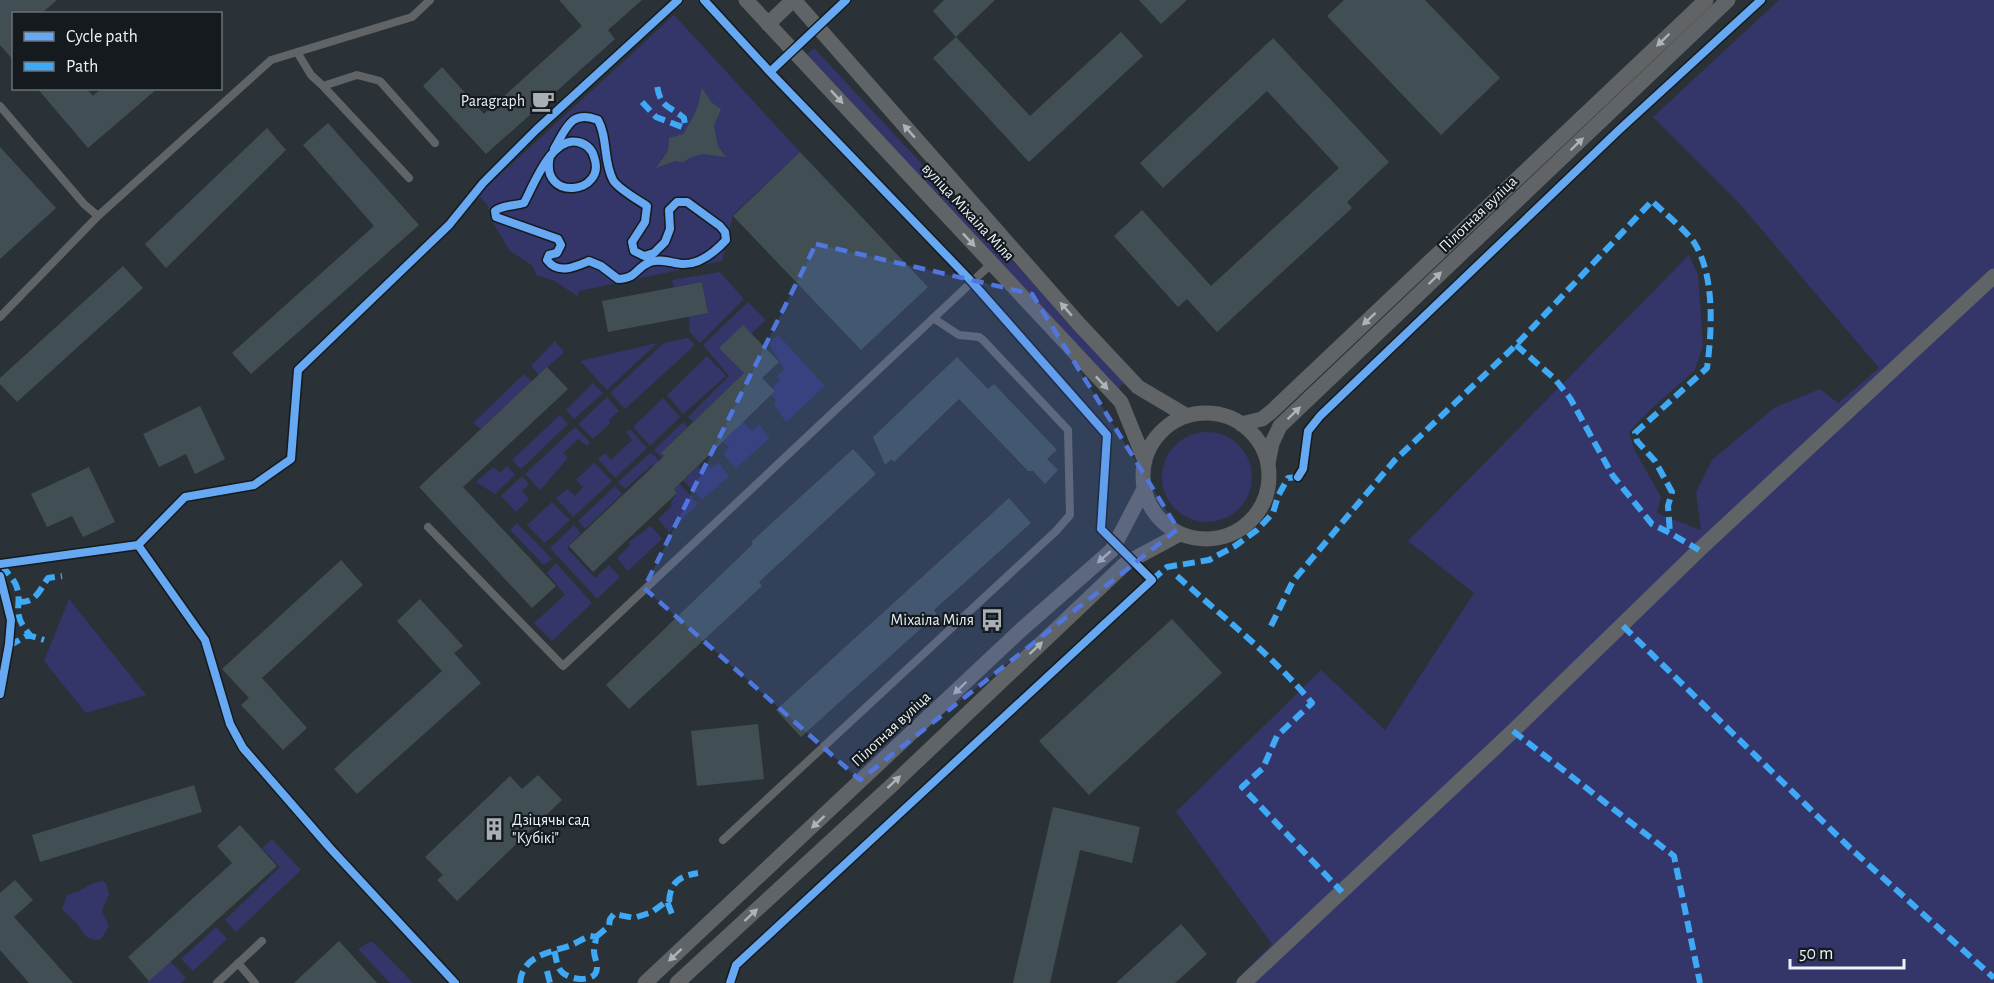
<svg xmlns="http://www.w3.org/2000/svg" width="1994" height="983" font-family="'Alegreya Sans',sans-serif">
  <style>
    .green { fill: #343569 }
    .building { fill: #414f54 }
    .lines { fill: none; stroke-linecap: round; stroke-linejoin: round }
    .lane { stroke: #616467; stroke-width: 8 }
    .street { stroke: #616467; stroke-width: 15 }
    .quiet { stroke: #3fa9f5; stroke-width: 6; stroke-dasharray: 12 6; stroke-linecap: butt }
    .cycleway-casing { stroke: #141a1e; stroke-width: 11 }
    .cycleway { stroke: #66a8f1; stroke-width: 8 }
    .oneway { fill: #adb3b7 }
    .marked { fill: #5077e0; fill-opacity: 0.2; stroke: #5077e0; stroke-width: 4.5; stroke-dasharray: 12 8; stroke-linejoin: round }
    .labels { text-anchor: middle; dominant-baseline: central; stroke-width: 4.5; stroke-linejoin: round; paint-order: stroke }
    .poi-label { font-size: 16px; fill: #ebf3f9; stroke: #141a1e; text-anchor: end }
    .street-label { font-size: 16px; fill: #ebf3f9; stroke: #141a1e }
  </style>
  <rect width="100%" height="100%" fill="#2b3237"/>
  <path class="green" d="M1779,0h215v983h-760l38,-39 -96,-132 145,-142 64,60 89,-137 -66,-52 281,-286 9,20 5,71 -9,25 -43,38 -22,23 5,17 27,48 -4,16 44,17 -5,-38 16,-32 62,-52 46,-19 18,14 41,-35 -140,-165 -86,-86z
    M674,15l126,137 -67,63 -11,46 -143,30 -2,5 -22,-15 -19,-6 -3,-9 -23,-15 -18,-30 -5,-17 -9,-9z
    M814,48l311,334 -9,8 -311,-334z
    M720,272l24,27 -44,44 -10,-11 -1,-16 19,-3 -6,-31 -28,5 -2,-7z
    M748,302l18,18 -15,14 -31,14 24,25 -51,49 -5,-5 41,-41 -26,-31z
    M778,335l47,51 -39,36 -12,-17 2,-5 -5,-5 4,-4 -2,-4 7,-7 -3,-3 7,-8 -15,-25z
    M688,338l7,7 -70,64 -15,-16 54,-50z
    M555,341l9,11 -25,23 -8,-9z
    M657,343l-50,47 -27,-29z
    M707,356l19,20 -43,38 -16,-19z
    M524,374l8,8 -51,47 -8,-6z
    M593,383l10,10 -29,26 -8,-9z
    M607,397l12,14 -10,9 1,3 -17,16 -15,-15z
    M663,398l17,19 -30,29 -17,-19z
    M560,415l8,9 -47,45 -9,-9z
    M683,422l5,5 -27,26 25,25 11,-11 4,1 6,-5 5,5 7,-5 10,13 -27,24 -48,-50z
    M743,422l9,9 7,-7 11,14 -34,30 -13,-14 6,-7 -7,-5z
    M575,427l15,15 -3,4 -9,-7 -15,14 5,5 -28,32 -15,-16z
    M630,429l17,19 -32,30 -17,-19 7,-6 6,7 21,-20 -6,-8z
    M1162 477a45 45 0 1 1 90 0a45 45 0 1 1-90 0Z
    M651,452l47,52 -29,28 -11,-13 14,-13 -1,-4 6,-9 -25,-28 -27,24 -7,-7z
    M594,463l18,18 -39,36 -17,-19 11,-9 8,7 8,-9 -7,-7z
    M507,466l8,9 -20,19 -19,-12 17,-15 7,6z
    M522,476l7,8 -7,7 7,8 -13,13 -15,-16z
    M615,486l7,8 -37,35 -7,-8z
    M552,502l18,18 -25,23 -18,-18z
    M517,523l35,36 -8,6 -34,-35z
    M574,525l7,8 -14,15 28,30 14,-13 11,12 -23,22 -47,-51z
    M651,526l11,13 -34,32 -11,-13 13,-13 -1,-3z
    M556,563l36,40 -40,38 -18,-18 31,-28 -18,-22z
    M69,599l77,96 -60,18 -42,-52z
    M272,839l29,31 -65,62 -11,-12 55,-53 -18,-19z
    M103,881l3,2 3,11 -7,17 7,15 -8,13c-15,3 -16,-5 -24,-15 -5,-5 -10,-10 -15,-15l5,-14c13,-2 23,-13 36,-14z
    M216,927l11,12 -34,32 -12,-12z
    M370,942h3l40,41h-23l-32,-34z
    M170,961l16,17 -5,5h-35z"/>
  <path class="building" d="M0,0h57l-16,14h-27v47l-14,-16z
    M559,0h83l-34,30 7,9 -129,115 -63,-68 19,-19 42,47 98,-88z
    M944,0h51l-39,37 -23,-26z
    M1139,0h48l-26,24z
    M1344,0h81l75,78 -59,57 -114,-119z
    M1121,32l22,24 -114,106 -96,-104 23,-21 74,79z
    M1273,38l116,124 -42,40 5,6 -135,124 -30,-33 -9,8 -64,-71 28,-26 69,76 128,-118 -72,-77 -104,97 -23,-25z
    M37,88h49l7,8 9,-8h56l-70,60z
    M702,88l9,14 10,7 -7,17 4,20 8,11 -23,-3 -11,3 -9,5 -8,-1 -19,7 12,-17 1,-13 14,-4 9,-15 6,-13z
    M328,123l91,102 -168,149 -19,-21 142,-127 -71,-81z
    M267,128l19,22 -120,118 -21,-24z
    M0,147l56,61 -56,51z
    M800,152l128,135 -67,63 -128,-134z
    M123,266l20,22 -126,114 -17,-18v-6z
    M702,282l6,31 -100,19 -6,-31z
    M743,325l36,37 -17,16 13,13 -101,98 3,4 -84,79 -24,-26 95,-90 -3,-3 83,-80 -25,-25z
    M957,357l31,32 6,-5 63,66 -10,9 11,11 -13,14 -12,-13h-5l-69,-72 -65,63 -2,-3 -7,6 -12,-28z
    M547,367l21,22 -105,98 93,99 -24,22 -113,-121z
    M200,406l25,53 -30,15 -9,-20 -27,13 -16,-33z
    M853,449l23,25 -117,108 3,4 -133,123 -23,-24 147,-141 -2,-2z
    M89,467l26,55 -32,15 -11,-21 -25,11 -16,-33z
    M1009,498l22,25 -97,87 3,4 -136,123 -25,-27z
    M341,560l22,25 -101,93 45,50 -24,22 -42,-45 8,-7 -27,-29z
    M420,599l43,47 -9,7 27,30 -124,111 -23,-25 108,-98 -45,-50z
    M1172,619l50,54 -133,122 -50,-54z
    M758,724l6,55 -67,7 -6,-55z
    M538,775l24,25 -105,101 -20,-21 6,-5 -18,-18 85,-81 12,13z
    M194,785l8,27 -162,50 -8,-27z
    M1053,807l87,20 -8,36 -52,-13 -30,133h-37z
    M240,825l37,41 -128,115 -21,-24 104,-94 -15,-17z
    M15,880l18,20 -19,17 59,66h-44l-29,-33v-57z
    M1181,924l26,30 -32,29h-59z
    M339,941l38,42h-83z"/>
  <g class="lines">
    <path class="lane" d="M297,52l14,23 12,11 34,-11 23,6 55,62
      M323,86l86,92
      M0,106l84,98 14,12
      M0,317l98,-101 173,-156 141,-43 18,-17
      M428,527l135,139 428,-402
      M723,840l333,-309 14,-16 -2,-85 -85,-90 -4,-3 -20,-2 -26,-17
      M238,963l17,20
      M217,983l45,-42"/>
    <path class="street" d="M746,0l375,402 24,59
      M794,0l284,323 60,64 49,29
      M768,24l25,-24
      M1143 476a63 63 0 1 1 126 0a63 63 0 1 1-126 0Z
      M1241,424l21,-5 9,-7 435,-412
      M1268,463l4,-20 8,-17 448,-426
      M645,983l377,-354 90,-79 32,-61
      M677,983l214,-197 235,-223 54,-29
      M1244,983l269,-252 186,-181 295,-274"/>
    <path class="quiet" d="M642,102l14,15 26,10 3,-2 -1,-7c-14,-12 -24,-10 -27,-33
      M1516,345l39,34 15,19 43,78 39,48 18,9 29,17
      M2,565c4,7 11,13 14,20 8,21 -7,26 14,50
      M1177,576c46,41 96,80 135,127l-35,33 -14,32 -21,19 100,105
      M1152,580l15,-13 42,-7 26,-14 22,-16 16,-17 5,-17 10,-18 10,-1
      M18,602c18,1 21,-11 30,-24l14,-2
      M1271,626l22,-45 101,-120 122,-116 136,-144c10,10 37,32 43,43 20,33 17,87 12,124l-72,65 2,8 18,20 17,31 -4,14 2,27
      M1623,626l227,222 144,130
      M9,646l19,-11 16,5
      M1513,731l161,125 26,127
      M669,902c1,-20 11,-26 29,-29
      M596,937l13,-11 1,-7 4,-5 20,4 18,-6 15,-11 6,16
      M547,971l3,12
      M520,983c2,-27 28,-30 49,-37 6,-2 13,-7 21,-10l6,1c0,5 -2,9 -2,14 0,7 6,16 1,23 -7,9 -31,5 -36,-6 -3,-5 -3,-12 -5,-18"/>
    <g class="cycleway-casing">
      <path id="cycleway" d="M704,0l66,72 202,210 135,153 -6,94 51,51 -416,385 -6,18
        M770,72l76,-72
        M550,156c-11,47 58,38 44,1 -2,-8 -8,-13 -16,-15 -26,-6 -44,42 -54,61 -10,3 -22,2 -29,8l1,6 62,22 3,6 -4,8 -8,2 -2,5c11,15 28,7 42,1l12,5 17,13c20,-1 17,-11 32,-17 11,-4 21,1 32,2 18,1 33,-12 44,-24l-1,-8 -5,-6 -33,-24h-10l-8,8 1,19 -5,13 -11,11 -10,3 -10,-5 -2,-9 13,-20 2,-16c-9,-6 -30,-18 -34,-26 -10,-19 -5,-42 -15,-60 -27,-11 -32,9 -44,29
        M1298,477l5,-8 5,-38 12,-15 299,-286 142,-130
        M138,545l67,95 25,84 13,24 87,100 125,135
        M0,564l138,-19 47,-48 69,-12 37,-26 7,-89 151,-145 34,-42 53,-53 142,-130
        M0,576l11,44 -2,24 -9,50"/>
    </g>
    <use href="#cycleway" class="cycleway"/>
  </g>
  <defs><path id="oneway-solid" d="M-6-.8H1V-3.2L6.5 0L1 3.2V.8H-6Z" transform="scale(1.5)"/></defs>
  <g class="oneway">
    <use href="#oneway-solid" transform="translate(1663 40) rotate(136)"/>
    <use href="#oneway-solid" transform="translate(837 97) rotate(47)"/>
    <use href="#oneway-solid" transform="translate(909 131) rotate(-131)"/>
    <use href="#oneway-solid" transform="translate(1577 144) rotate(-44)"/>
    <use href="#oneway-solid" transform="translate(969 240) rotate(47)"/>
    <use href="#oneway-solid" transform="translate(1435 278) rotate(-44)"/>
    <use href="#oneway-solid" transform="translate(1066 309) rotate(-131)"/>
    <use href="#oneway-solid" transform="translate(1369 319) rotate(137)"/>
    <use href="#oneway-solid" transform="translate(1102 383) rotate(47)"/>
    <use href="#oneway-solid" transform="translate(1294 413) rotate(-44)"/>
    <use href="#oneway-solid" transform="translate(1104 557) rotate(139)"/>
    <use href="#oneway-solid" transform="translate(1036 648) rotate(-43)"/>
    <use href="#oneway-solid" transform="translate(960 688) rotate(136)"/>
    <use href="#oneway-solid" transform="translate(894 782) rotate(-43)"/>
    <use href="#oneway-solid" transform="translate(818 822) rotate(137)"/>
    <use href="#oneway-solid" transform="translate(751 915) rotate(-43)"/>
    <use href="#oneway-solid" transform="translate(675 955) rotate(137)"/>
  </g>
  <path class="marked" d="M816,244l216,50 146,235 -318,251 -216,-192z"/>
  <defs>
    <g id="cafe-bare" transform="scale(1.8)"><path d="M-5.5-4.5H6V0H3Q3 3.5 0 3.5H-2.5Q-5.5 3.5-5.5 0ZM3-3.2v2h1.7v-2ZM-6 4.5H4V6H-6Z" fill="#a8afb5" stroke="#141a1e" stroke-width="2.5" paint-order="stroke"/></g>
    <g id="bus-bare" transform="scale(1.8)"><path d="M-5-6H5V4H4V6H2V4H-2V6H-4V4H-5ZM-3.5-4V0h7V-4ZM-3.5 1.2v1.5H-2V1.2ZM2 1.2v1.5H3.5V1.2Z" fill="#a8afb5" stroke="#141a1e" stroke-width="2.5" paint-order="stroke"/></g>
    <g id="building-bare" transform="scale(1.8)"><path d="M-4-6H4V6H1V3H-1V6H-4ZM-2.5-4.3h1.7v1.8h-1.7ZM.8-4.3h1.7v1.8H.8ZM-2.5-1h1.7V.8h-1.7ZM.8-1h1.7V.8H.8Z" fill="#a8afb5" stroke="#141a1e" stroke-width="2.5" paint-order="stroke"/></g>
  </defs>
  <g fill-rule="evenodd">
    <use href="#cafe-bare" x="543" y="101"/>
    <use href="#bus-bare" x="992" y="620"/>
    <use href="#building-bare" x="494" y="829"/>
  </g>
  <g class="labels">
    <g class="poi-label">
      <text x="525" y="101">Paragraph</text>
      <text x="974" y="620">Міхаіла Міля</text>
      <text x="512" y="820" text-anchor="start">Дзіцячы сад<tspan x="512" dy="18">"Кубікі"</tspan></text>
    </g>
    <g class="street-label">
      <text transform="translate(968 212) rotate(47)">вуліца Міхаіла Міля</text>
      <text transform="translate(1478 214) rotate(-44)">Пілотная вуліца</text>
      <text transform="translate(891 729) rotate(-43)">Пілотная вуліца</text>
    </g>
  </g>
  <rect x="12" y="12" width="210" height="78" fill="#141a1e" stroke="#6a7176" stroke-width="1.5"/>
  <rect x="24" y="32" width="30" height="9" fill="#66a8f1" stroke="#6a7176" stroke-width="1.5"/>
  <text x="66" y="42" font-size="18" fill="#ebf3f9">Cycle path</text>
  <rect x="24" y="62" width="30" height="9" fill="#3fa9f5" stroke="#6a7176" stroke-width="1.5"/>
  <text x="66" y="72" font-size="18" fill="#ebf3f9">Path</text>
  <path d="M1790 959v9h114v-9" fill="none" stroke="#ebf3f9" stroke-width="3"/>
  <text x="1799" y="959" font-size="18" fill="#ebf3f9" stroke="#141a1e" stroke-width="4.5" paint-order="stroke">50 m</text>
</svg>
